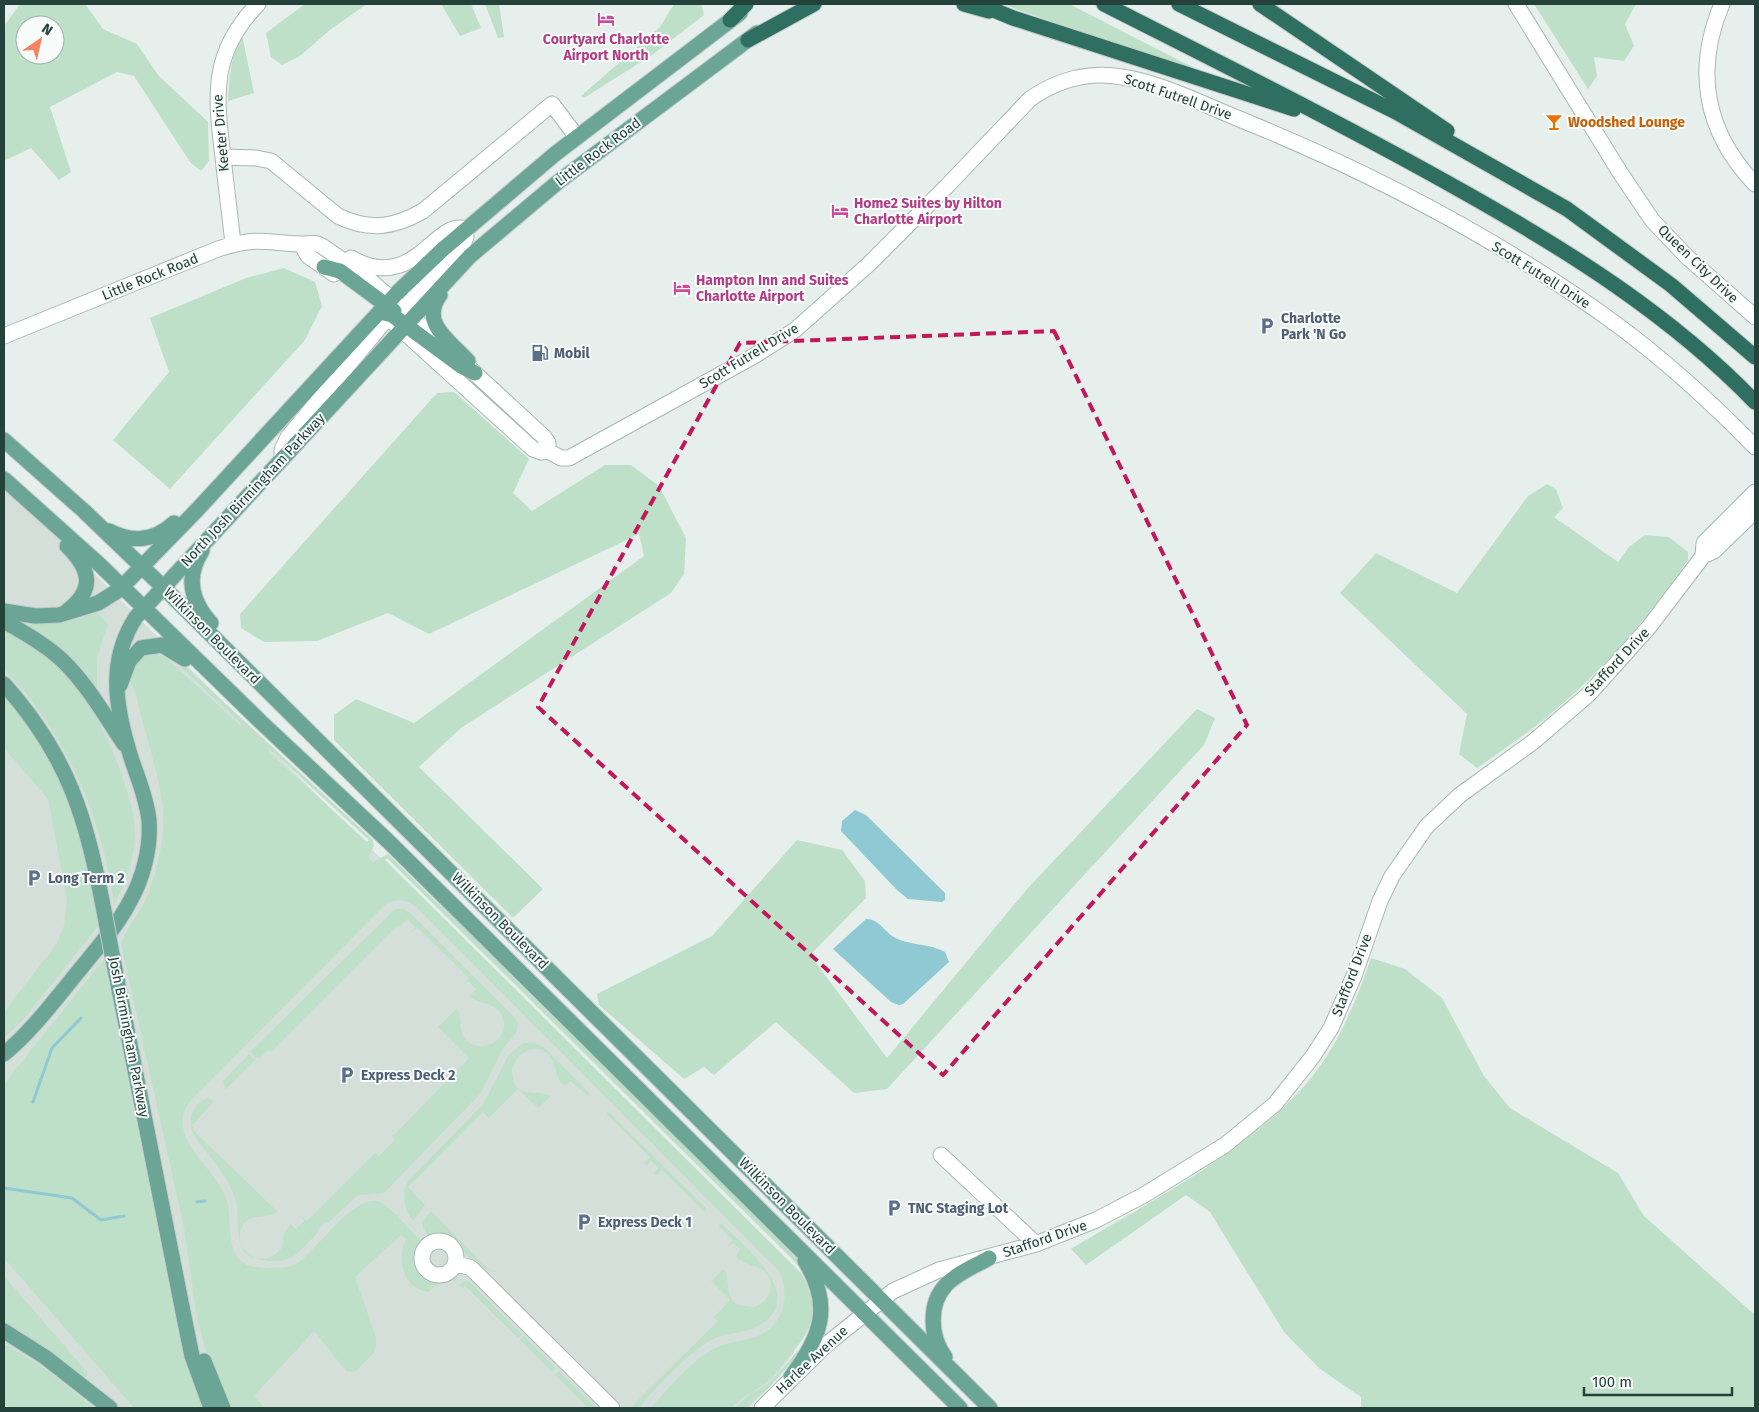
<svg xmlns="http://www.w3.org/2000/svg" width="1759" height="1412" font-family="'Fira Sans',sans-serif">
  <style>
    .built { fill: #d4dfda }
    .green { fill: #bfe0c8; fill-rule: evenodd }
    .water { fill: #8ec9d4 }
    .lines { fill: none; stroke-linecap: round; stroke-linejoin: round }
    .stream { stroke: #8ec9d4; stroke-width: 3 }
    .minor-casing { stroke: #a8b8b2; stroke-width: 17 }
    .major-casing { stroke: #c2cac8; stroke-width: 17 }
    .highway-casing { stroke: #c2cac8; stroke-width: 17 }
    .minor { stroke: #fff; stroke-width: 15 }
    .major { stroke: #6aa596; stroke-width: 15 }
    .highway { stroke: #2f6f62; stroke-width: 15 }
    .major-bridge-casing { stroke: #c2cac8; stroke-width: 17; stroke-linecap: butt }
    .major-bridge { stroke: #6aa596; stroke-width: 15 }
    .marked { fill: none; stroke: #c2185b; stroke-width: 4; stroke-dasharray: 10 6; stroke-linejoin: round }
    .labels { text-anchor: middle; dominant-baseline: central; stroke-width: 4; stroke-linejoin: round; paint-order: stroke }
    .hotel-label { font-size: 14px; font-weight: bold; fill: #b23c85; stroke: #f7fbf9; text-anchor: start }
    .street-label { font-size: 14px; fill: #24423a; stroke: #f7fbf9 }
    .food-label { font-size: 14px; font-weight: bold; fill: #c56008; stroke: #f7fbf9; text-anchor: start }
    .service-label { font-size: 14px; font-weight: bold; fill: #4e5e75; stroke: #f7fbf9; text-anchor: start }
  </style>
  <rect width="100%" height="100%" fill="#e6efeb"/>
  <path class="built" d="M4,484l784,779 13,43 -7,47 -45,55h-745z"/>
  <path class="green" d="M20,4h65l18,25 34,15 21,31 50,47 1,39 -8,10 -11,-9 -56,-86 -17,-4 -67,35 21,65 -12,8 -28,-32 -27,13v-135zM25,25h30v30h-30z
    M305,4h62l-36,25 -31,27 -18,9 -11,-8 -5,-24z
    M441,4h30l10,24 -21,8z
    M485,4h14l5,33 -6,1z
    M674,4h27l3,11 -52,40 -68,43 -3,-2 79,-69z
    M1002,4h67l133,68 -1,2z
    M1534,4h102l-11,20 9,22 -10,15 -30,-4 3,19 -9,13z
    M242,35l12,58 -26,8c1,-25 3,-44 14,-66z
    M284,268l31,14 7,24 -17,34 -135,149 -57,-49 56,-68 -19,-54 96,-40z
    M454,392l75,67 -16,34 19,18 73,-46h26l28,21 27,52 -2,36 -13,19 -210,135 -42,39 124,122 -30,29 -179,-178v-25l22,-16 58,24 230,-167 -5,-22 -210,100 -41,-21 -71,28 -53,1 -23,-14 -1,-14 197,-221z
    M1547,484l9,5 7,19 -9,9 64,45 11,-15 16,-12 24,2 19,15v8c-39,57 -86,112 -140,156 -23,19 -47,35 -71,52l-18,-14 8,-40 -127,-121 36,-40 81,40 71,-97z
    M97,612l11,12 -11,34v33l-69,-64 3,-4c24,2 44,-3 66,-11z
    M4,627c18,13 40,24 57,39 31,29 73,123 74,165 0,27 -8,50 -21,73 -12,-86 -46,-169 -110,-235z
    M152,649l23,8 198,183 1,6 -6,11 5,5 15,-8 386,380 28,30 11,29 -10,-22 -11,-12 -405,-401 -2,2 416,413c22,37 11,58 -15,87 -6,7 -12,17 -20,23 -12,9 -24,13 -35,25h-81c18,-18 36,-42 58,-56 15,-10 30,-10 47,-15 29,-10 36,-41 24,-66l-362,-363c-9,-8 -19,-11 -31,-4l-194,195c-30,34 20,66 33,96 12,28 -8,73 41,73 10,-1 21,1 30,-4 21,-13 60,-75 86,-61 14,9 27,26 39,38 -9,11 -10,22 -1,33l15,7 21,-5 1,4 -21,5 -7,7c-26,-2 -33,-34 -23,-53l-5,-4 -46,42 21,60v10l-2,6 -17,17 -5,2 -6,-1 -32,-40 -60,65 11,12h-36l-24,-60 -9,-36 -12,-84 -63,-284c5,-18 22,-33 28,-53 9,-25 16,-54 14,-82 -4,-38 -19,-77 -27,-115l-5,-10 -1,-14 15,-19 3,5 8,-2 9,3 76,69 1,-2 -71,-66zM270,749l99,91 -2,2 -98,-90z
    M4,693c48,57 73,115 87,188 3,15 7,30 7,45l-74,93 -20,19v-26l51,-66 9,-20 3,-27 -19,-100 -44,-51z
    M1197,709l18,9 -11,27 -317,344 -33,4 -78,-71 -62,53 -10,-8 -20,12 -85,-74 -2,-11 115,-58 85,-96 45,10 23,31 1,17 -56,57 77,103 140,-169z
    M395,909h8l6,3 105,105 4,6 -1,9 -13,15 -23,46 -97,100 -26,2 -29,27h-4l-7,7v3c-8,8 -17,21 -28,26 -16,7 -44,3 -50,-16 -5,-16 1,-32 -7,-49 -9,-23 -28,-40 -41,-61 -4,-14 1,-28 15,-34l7,3 -22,25 3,6 83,80c-13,9 -37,-3 -38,25 -1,24 30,29 42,10l2,-14 6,-9 6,5 8,-8 -3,-5 6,5 68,-68 4,3 16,-16 -4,-5h3l75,-77 -31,-31 19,-19c7,13 -1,25 14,36 19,9 43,-11 29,-32 -8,-10 -22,-8 -31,-16l7,-7 -8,-8 -5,4 6,-7 -52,-51 -6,6 4,-6 -8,-8 -9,9 -2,-1 -125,125 -3,-2 -8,8h-4l-6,-6z
    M1371,958l34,11 37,29 42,78 26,32 108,65 26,43 111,99v93h-394v-11l-41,-28 -36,-37 -74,-120 -24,-17 -100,70 -15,-16c78,-47 162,-89 226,-155 36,-37 58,-88 74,-136z
    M104,959l73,368 6,28 19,53h-68l-130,-150v-174z
    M524,1043h10l10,4 46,47 -2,2 -18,-15 -4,4 -4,-1c-10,-11 -5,-43 -35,-33 -8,3 -12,10 -15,18 0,32 24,19 39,27l-13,12 -20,-19 -29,29 -6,-6 -75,75 17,18 -12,16c-9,-12 -12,-26 -5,-40l76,-78 25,-49z
    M249,1054l6,6 -30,30 -2,-9z
    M609,1112l97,96v2l-1,2 -43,-42 -5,5 -3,-2 5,-5 -8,-7 -4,5 -3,-3 6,-6 -44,-44z
    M431,1211l57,58 10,3c-31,1 -35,-41 -70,-36l-5,-8 -1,-6z
    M722,1224c22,22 88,73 36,102 -14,8 -32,6 -47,14 -19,10 -58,50 -72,68h-9l88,-87 -4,-4 16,-17 -19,-19 13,-12c7,12 -1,25 14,36l16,2c8,-3 15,-9 16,-17 5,-26 -22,-21 -34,-33l4,-8 -7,-6 -6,3 6,-6 -15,-15z
    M4,1276l83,96v5h-4l-45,-34 -34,-20z
    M465,1281l5,1 52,52 -4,4 -53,-52 -2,2 -4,-3z
    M817,1316l-13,32 -37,42 -21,18h-11l14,-13 20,-12 35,-39z
    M524,1336l32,32 -4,4 -32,-32z
    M4,1343l44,28 46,37h-83l-7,-5z
    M559,1371l37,37h-8l-33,-33z"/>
  <path class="water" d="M855,810l11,5 79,78v7l-3,2 -34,-3 -11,-9 -56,-59 1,-10z
    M866,919c11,-1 18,11 26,17 16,10 37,7 53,16l4,10 -46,42 -4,1 -8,-3 -58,-53z"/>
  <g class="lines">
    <path class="stream" d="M33,1102l19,-54 29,-30
      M4,1188l68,10 29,22 23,-4
      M197,1202l8,-1"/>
    <g class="minor-casing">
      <path id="minor" d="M1516,4l105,170 31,46 35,37 68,60
        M1722,4c-28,66 -17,128 33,180
        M223,157l33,1 15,3 67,55c31,15 55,12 85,-5l129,-107 25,33
        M233,244c-3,-29 -7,-58 -10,-87 -8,-63 -12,-105 35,-153
        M301,244l7,12 26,18
        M351,258c63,36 84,-39 114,-29l1,8 -3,7 -31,32 -34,40
        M393,322l140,127 8,3 7,-1 13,7h8l185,-102 41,-26 74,-66 78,-78 83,-87c27,-19 59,-28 92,-22 39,6 78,26 115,41 133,54 263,121 379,206 50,37 96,79 139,123
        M4,336l214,-87c37,-12 44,-7 81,-5 9,1 15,-3 23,2l43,30 84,74
        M466,365l78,72 4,6v8
        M282,459v-9l6,-13 107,-128
        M1755,492l-51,51 -1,13 11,-5 41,-40
        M941,1155l95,89
        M422 1258a17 17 0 1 1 34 0a17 17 0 1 1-34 0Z
        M455,1263l16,5 141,140
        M762,1408l65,-64 66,-53 46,-21 97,-26 60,-24 48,-25 81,-50 50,-41 38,-48 18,-28 23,-52 26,-75 12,-25 35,-50 33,-31 73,-53 56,-48 60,-67 54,-71"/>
    </g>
    <g class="major-casing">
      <path id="major" d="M324,267l16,4 54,40
        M440,295c-21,28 11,47 28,66
        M381,312l11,3 69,51 14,7
        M4,440l80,71 79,76 827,821
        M4,479l96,86 163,159 125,117 572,567
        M109,531c23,12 46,10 65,-8
        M67,546c23,23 29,43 0,65
        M202,551c-17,26 -11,50 9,72
        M4,611l31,5 24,-1 39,-12 21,-13 78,-80 200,-217 45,-43 113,-96 185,-141
        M4,621c20,12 41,23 58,39 25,24 43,56 62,84
        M4,684c65,73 82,133 100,227
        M120,685l9,-24 12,-13 21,-3 23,14
        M112,954l73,368 7,34 19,52
        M4,1054c30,-25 53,-57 78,-87 16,-20 35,-41 47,-64 14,-24 22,-55 20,-83 -3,-26 -13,-45 -20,-69 -14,-47 -21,-91 7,-134l334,-361 88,-74 199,-149
        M4,1331l41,26 65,51
        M945,1357c-15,-20 -17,-53 1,-72 11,-12 29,-19 43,-27
        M204,1361l19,47
        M791,1377c30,-40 42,-71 14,-116"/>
    </g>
    <g class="highway-casing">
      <path id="highway" d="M964,4l25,7
        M979,4l34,14 281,91
        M1104,4c120,61 241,121 358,187 105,59 209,124 293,211
        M1179,4l217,108 171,97 104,76 84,72
        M1260,4l187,127
        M730,20l16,-16
        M748,40l66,-36"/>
    </g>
    <use href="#minor" class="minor"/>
    <use href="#major" class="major"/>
    <use href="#highway" class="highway"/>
    <g class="major-bridge-casing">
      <path id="major-bridge" d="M104,911l8,43"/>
    </g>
    <use href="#major-bridge" class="major-bridge"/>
  </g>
  <path class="marked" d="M1054,331l193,394 -304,350 -405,-368 202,-364z"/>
  <defs>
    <g id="hotel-bare" transform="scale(1.35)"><path d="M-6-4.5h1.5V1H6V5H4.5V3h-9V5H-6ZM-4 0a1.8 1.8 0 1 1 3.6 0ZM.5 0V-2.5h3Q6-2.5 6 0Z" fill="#d1479c" stroke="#f7fbf9" stroke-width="2.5" paint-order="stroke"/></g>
    <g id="bar-bare" transform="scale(1.35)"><path d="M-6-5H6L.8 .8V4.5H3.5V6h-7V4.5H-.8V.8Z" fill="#e8710a" stroke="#f7fbf9" stroke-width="2.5" paint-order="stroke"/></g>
    <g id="parking-bare" transform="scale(1.35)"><path d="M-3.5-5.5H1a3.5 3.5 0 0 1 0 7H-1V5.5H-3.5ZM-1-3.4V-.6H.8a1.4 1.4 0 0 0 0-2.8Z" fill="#5c6f8a" stroke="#f7fbf9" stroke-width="2.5" paint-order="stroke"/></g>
    <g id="fuel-bare" transform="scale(1.35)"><path d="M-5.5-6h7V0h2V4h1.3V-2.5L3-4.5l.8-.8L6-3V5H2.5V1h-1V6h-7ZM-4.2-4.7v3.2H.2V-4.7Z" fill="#5c6f8a" stroke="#f7fbf9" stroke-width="2.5" paint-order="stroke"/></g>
  </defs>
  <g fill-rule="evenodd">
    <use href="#hotel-bare" x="606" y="19"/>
    <use href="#bar-bare" x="1554" y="122"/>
    <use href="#hotel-bare" x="840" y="211"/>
    <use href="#hotel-bare" x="682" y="288"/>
    <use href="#parking-bare" x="1267" y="326"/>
    <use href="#fuel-bare" x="540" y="353"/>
    <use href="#parking-bare" x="34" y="878"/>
    <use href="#parking-bare" x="347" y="1075"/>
    <use href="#parking-bare" x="894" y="1208"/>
    <use href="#parking-bare" x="584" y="1222"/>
  </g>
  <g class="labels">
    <g class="hotel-label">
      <text x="606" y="39" text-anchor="middle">Courtyard Charlotte<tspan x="606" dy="16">Airport North</tspan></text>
      <text x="854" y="203">Home2 Suites by Hilton<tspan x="854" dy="16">Charlotte Airport</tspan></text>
      <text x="696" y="280">Hampton Inn and Suites<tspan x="696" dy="16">Charlotte Airport</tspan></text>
    </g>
    <g class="street-label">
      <text transform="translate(1178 97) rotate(19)">Scott Futrell Drive</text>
      <text transform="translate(221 133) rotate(-95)">Keeter Drive</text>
      <text transform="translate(598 152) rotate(-37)">Little Rock Road</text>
      <text transform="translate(1698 264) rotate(44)">Queen City Drive</text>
      <text transform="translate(1541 275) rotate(32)">Scott Futrell Drive</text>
      <text transform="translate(150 277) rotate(-22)">Little Rock Road</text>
      <text transform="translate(749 356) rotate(-31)">Scott Futrell Drive</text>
      <text transform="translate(253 490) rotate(-47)">North Josh Birmingham Parkway</text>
      <text transform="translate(212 636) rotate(45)">Wilkinson Boulevard</text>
      <text transform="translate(1617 662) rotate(-47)">Stafford Drive</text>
      <text transform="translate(500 921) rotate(45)">Wilkinson Boulevard</text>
      <text transform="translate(1352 975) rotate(-69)">Stafford Drive</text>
      <text transform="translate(129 1037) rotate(79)">Josh Birmingham Parkway</text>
      <text transform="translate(787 1206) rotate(45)">Wilkinson Boulevard</text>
      <text transform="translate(1045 1239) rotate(-19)">Stafford Drive</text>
      <text transform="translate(812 1360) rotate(-43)">Harlee Avenue</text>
    </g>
    <g class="food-label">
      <text x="1568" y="122">Woodshed Lounge</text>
    </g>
    <g class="service-label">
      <text x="1281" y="318">Charlotte<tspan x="1281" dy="16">Park 'N Go</tspan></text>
      <text x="554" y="353">Mobil</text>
      <text x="48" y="878">Long Term 2</text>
      <text x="361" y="1075">Express Deck 2</text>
      <text x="908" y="1208">TNC Staging Lot</text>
      <text x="598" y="1222">Express Deck 1</text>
    </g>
  </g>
  <rect width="1759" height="1412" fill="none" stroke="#24423a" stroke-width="10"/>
  <g transform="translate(40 40) rotate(34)"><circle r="24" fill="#f7fbf9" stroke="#a3b1ad"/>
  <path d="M0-4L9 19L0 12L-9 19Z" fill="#f4845f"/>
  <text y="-8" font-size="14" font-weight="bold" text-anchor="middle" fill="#24423a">N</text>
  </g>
  <path d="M1584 1387v8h148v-8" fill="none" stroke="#24423a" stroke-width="2.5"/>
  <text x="1592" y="1387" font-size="15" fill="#24423a" stroke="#f7fbf9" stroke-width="4" paint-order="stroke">100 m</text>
</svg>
